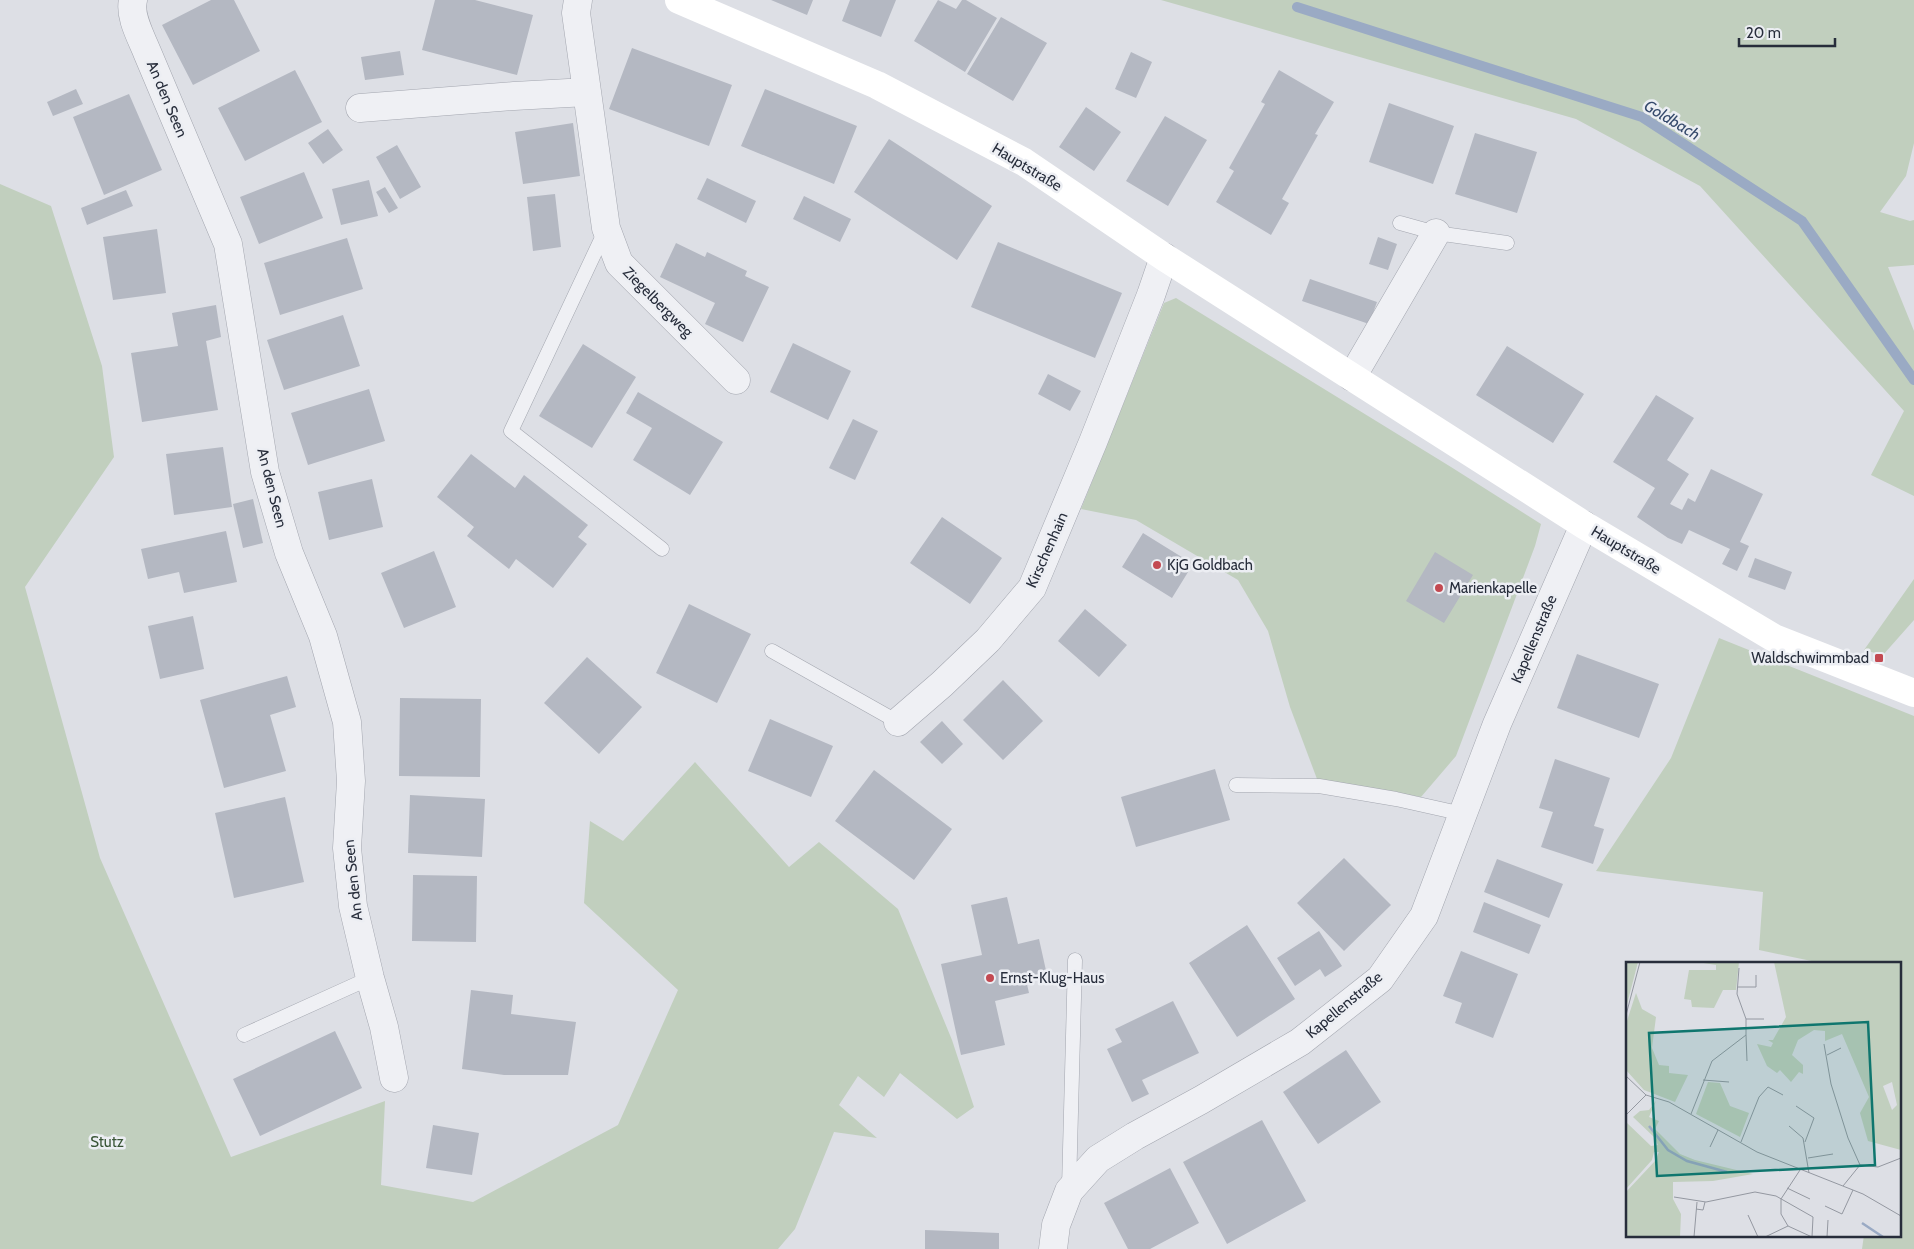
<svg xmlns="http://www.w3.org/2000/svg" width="1914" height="1249" font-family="Cabin,sans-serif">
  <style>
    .green { fill: #c1cfbe }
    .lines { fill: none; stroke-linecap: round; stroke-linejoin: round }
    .stream { stroke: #9aaac4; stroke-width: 10 }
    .building { fill: #b4b8c2 }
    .lane-casing { stroke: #a3a6af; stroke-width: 15 }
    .street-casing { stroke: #a3a6af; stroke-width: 29 }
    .lane { stroke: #eff0f4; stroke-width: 14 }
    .street { stroke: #eff0f4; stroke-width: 28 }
    .secondary { stroke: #fff; stroke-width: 28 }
    .poi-dot { fill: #c34951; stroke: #eceef3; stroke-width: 2 }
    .labels { text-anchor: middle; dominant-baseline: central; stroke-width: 5; stroke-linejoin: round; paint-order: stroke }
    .street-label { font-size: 15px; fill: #272d3b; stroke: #eceef3 }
    .poi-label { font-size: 15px; fill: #272d3b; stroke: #eceef3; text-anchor: start }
    .park-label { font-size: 15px; fill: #395536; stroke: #eceef3 }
    .water-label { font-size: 16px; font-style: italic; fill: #35496b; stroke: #eceef3 }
    .inset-river { fill: none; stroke: #9aaac4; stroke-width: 2.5 }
    .inset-road { fill: none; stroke: #9498a1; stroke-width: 1 }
    .view { fill: #0f766e; fill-opacity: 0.15; stroke: #0f766e; stroke-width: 2.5 }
    .inset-edge { fill: none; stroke: #272d3b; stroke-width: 2.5 }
  </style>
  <rect width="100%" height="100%" fill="#dddfe5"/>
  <path class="green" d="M1161,0h753v143l-8,33 -26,36 30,9 4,-1v45l-26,2 26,64v165l-43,-21 33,-64 -204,-225 -124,-67z
    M0,184l51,22 51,160 12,91 -89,130 75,271 131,299 154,-56 -4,84 92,17 145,-77 60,-135 -94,-87 6,-82 33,20 72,-79 94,105 30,-25 79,67 54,131 22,67 -17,12 -57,-46 -16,24 -26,-21 -19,29 38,33 -43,-6 -39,97 -17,20h-778z
    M1176,298l275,169 90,57 -6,22 -79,210 -35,41 -104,-18 -27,-72 -22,-76 -30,-51 -102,-60 -55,-11 83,-206z
    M1914,579v41l-31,35 -19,-5z
    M1719,638l195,78v533h-52l2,-14h36v-272h-79l-62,-13 4,-58 -167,-21 75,-113z"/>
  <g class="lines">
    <path class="stream" d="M1297,7l345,110 160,104 112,159"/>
  </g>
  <path class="building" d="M211,0h23l26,51 -67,34 -31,-60z
    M435,0h40l58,15 -16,60 -95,-25z
    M771,0h42l-6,15z
    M850,0h46l-15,37 -39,-16z
    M938,0l18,9 6,-9h4l31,18 -32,54 -51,-31z
    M1001,17l46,26 -34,58 -46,-27z
    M632,48l100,37 -23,61 -100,-37z
    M400,51l4,24 -39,5 -4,-23z
    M1131,52l21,10 -16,36 -21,-9z
    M295,70l27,52 -77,39 -27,-53z
    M1279,70l55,32 -19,32 3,1 -36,64 7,4 -18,32 -55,-33 18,-31 -5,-3 36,-64 -4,-2z
    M76,89l7,15 -30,12 -6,-14z
    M765,89l92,37 -23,58 -93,-38z
    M129,94l33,76 -58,25 -31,-78z
    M1389,103l65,23 -21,58 -64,-22z
    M1086,107l35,25 -27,39 -35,-24z
    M1165,116l42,24 -39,66 -42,-25z
    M573,123l7,53 -57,8 -8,-52z
    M328,129l15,21 -20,14 -15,-21z
    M1475,133l62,19 -20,61 -62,-19z
    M889,139l103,67 -35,54 -103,-68z
    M397,145l24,42 -21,12 -24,-42z
    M304,172l19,46 -64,26 -19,-47z
    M707,178l49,23 -10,22 -49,-24z
    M369,180l9,36 -37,9 -9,-36z
    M385,187l13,21 -9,5 -13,-21z
    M126,190l7,16 -46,19 -6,-17z
    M555,194l6,53 -28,4 -6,-54z
    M804,196l47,23 -11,23 -47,-23z
    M157,229l9,64 -53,7 -10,-63z
    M1378,237l19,7 -9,26 -19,-6z
    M347,238l16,51 -83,26 -16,-52z
    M998,242l124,51 -27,65 -124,-51z
    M676,243l29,14 2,-5 40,19 -2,5 24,11 -26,55 -38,-18 10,-21 -55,-26z
    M1310,279l67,23 -8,22 -67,-23z
    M216,305l5,32 -15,4 12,69 -76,12 -11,-69 47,-7 -6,-33z
    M343,315l17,51 -76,24 -17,-50z
    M793,343l58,28 -23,49 -58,-28z
    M583,344l53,33 -44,71 -53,-32z
    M1507,346l77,48 -31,49 -77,-48z
    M1048,374l33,17 -11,20 -32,-17z
    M369,389l16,52 -77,24 -17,-52z
    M638,392l85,50 -33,53 -57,-35 19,-32 -26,-15z
    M1656,395l38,23 -27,42 22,14 -19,30 12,6 6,-12 7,4 16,-33 52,25 -23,48 9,4 -12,25 -15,-7 8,-15 -41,-19 -7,14 -14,-6 -31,-21 18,-29 -42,-26z
    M853,419l25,12 -23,49 -26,-12z
    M223,447l9,60 -58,8 -8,-61z
    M471,454l44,34 9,-13 64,50 -10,12 9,7 -34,44 -37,-29 -7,10 -42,-33 7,-9 -37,-30z
    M372,479l11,48 -54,13 -11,-48z
    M253,499l10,44 -20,5 -10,-44z
    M942,517l60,41 -32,46 -60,-41z
    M226,531l11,51 -53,11 -5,-21 -31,7 -7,-30z
    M1143,533l50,31 -21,34 -50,-31z
    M434,551l22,56 -52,21 -23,-55z
    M1435,552l38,23 -29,48 -38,-22z
    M1755,558l37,14 -7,18 -37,-13z
    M689,604l62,30 -34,69 -61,-30z
    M1085,609l42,36 -28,32 -41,-36z
    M193,616l11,53 -44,10 -12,-53z
    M1577,654l82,30 -20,54 -82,-30z
    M587,657l55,50 -43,47 -55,-51z
    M287,676l9,31 -26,8 16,56 -62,17 -24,-88z
    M1003,680l40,41 -40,39 -40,-40z
    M400,698l81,1 -1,78 -81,-1z
    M770,719l63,27 -22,51 -63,-26z
    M942,721l21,23 -21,20 -22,-22z
    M1555,759l55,19 -16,48 10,3 -11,35 -52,-17 12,-35 -14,-4z
    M1215,769l15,51 -94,27 -15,-50z
    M874,770l78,59 -38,51 -79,-59z
    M410,795l75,4 -3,58 -74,-4z
    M285,797l19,85 -70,16 -19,-85z
    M1344,858l47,47 -47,46 -47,-48z
    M1497,859l66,25 -14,34 -65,-26z
    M413,875l64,1 -1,66 -64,-1z
    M1007,897l11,47 21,-5 8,36 -21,5 3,13 -34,8 10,44 -44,10 -20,-91 41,-9 -11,-50z
    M1484,902l57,23 -12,29 -56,-22z
    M1247,925l48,74 -58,38 -48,-74z
    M1319,931l23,35 -17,11 -5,-8 -25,17 -18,-28z
    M1461,951l57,23 -25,64 -38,-15 7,-20 -19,-7z
    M471,990l42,5 -2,19 65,8 -8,53h-64l-42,-6z
    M1173,1001l26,52 -57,27 7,14 -17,8 -25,-53 15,-7 -7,-13z
    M335,1031l27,57 -102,48 -27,-57z
    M1346,1050l35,52 -63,42 -35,-52z
    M1262,1120l44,81 -79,43 -44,-82z
    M433,1125l46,8 -7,42 -46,-7z
    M1170,1168l29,55 -49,26h-22l-24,-46z
    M925,1230l74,3v16h-74z"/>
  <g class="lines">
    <g class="lane-casing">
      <path id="lane" d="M1400,223l36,10 71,10
        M606,229l-95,202 151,118
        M772,651l126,71
        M1236,785l83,1 77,13 67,15
        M244,1035l126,-57
        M1069,1188l6,-228"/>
    </g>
    <g class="street-casing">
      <path id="street" d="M133,0c-4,16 8,37 14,52l81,192 37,228 24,81 34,83 24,86 4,59 -4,67 6,58 17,72 14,49 10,51
        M578,0l-2,13 30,215 13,35 117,117
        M360,108l154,-12 73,-4
        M1352,377l84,-144
        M898,722l44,-38 46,-44 44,-52 61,-146 58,-147 13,-38
        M1053,1249l3,-24 13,-34 29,-32 37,-23 66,-36 99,-58 80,-63 44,-63 73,-192 87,-199"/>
    </g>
    <use href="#lane" class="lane"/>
    <use href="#street" class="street"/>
    <path class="secondary" d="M679,0l198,85 147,77 140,95 420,268 190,113 140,55"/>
  </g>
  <g class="poi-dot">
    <circle cx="1157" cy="565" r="5"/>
    <circle cx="1439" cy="588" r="5"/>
    <rect x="1874" y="653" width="10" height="10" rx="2.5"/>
    <circle cx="990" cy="978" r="5"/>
  </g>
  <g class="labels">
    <g class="street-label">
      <text transform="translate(167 99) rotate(67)">An den Seen</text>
      <text transform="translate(1027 167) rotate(31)">Hauptstraße</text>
      <text transform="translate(658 302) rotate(45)">Ziegelbergweg</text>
      <text transform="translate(272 488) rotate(76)">An den Seen</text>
      <text transform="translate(1047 550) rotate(-66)">Kirschenhain</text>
      <text transform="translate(1626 550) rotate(31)">Hauptstraße</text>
      <text transform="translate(1534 639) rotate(-67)">Kapellenstraße</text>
      <text transform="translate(353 880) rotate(-96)">An den Seen</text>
      <text transform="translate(1344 1005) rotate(-40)">Kapellenstraße</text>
    </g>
    <g class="poi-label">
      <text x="1167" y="565">KjG Goldbach</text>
      <text x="1449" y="588">Marienkapelle</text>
      <text x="1869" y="658" text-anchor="end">Waldschwimmbad</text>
      <text x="1000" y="978">Ernst-Klug-Haus</text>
    </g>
    <g class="park-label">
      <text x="107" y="1142">Stutz</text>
    </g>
    <g class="water-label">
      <text transform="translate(1672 120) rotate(31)">Goldbach</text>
    </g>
  </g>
  <g transform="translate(1626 962)">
    <rect width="275" height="275" fill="#dddfe5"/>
    <path d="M0,0h12l-12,46zM71,0h42l-3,28h-13l-9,18 -22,-1 -1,-7 -7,-1 5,-29h27v-5zM148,0h127v188l-33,-9 -8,-28 9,-16 -27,-63 -17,7v-10l-11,-1 -16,10 -6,15 11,10v9l-4,-2 -8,10 -11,-12 -3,3 -10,-7 -10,-22 14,3 2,-4 -5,-3h5l13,-23zM266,120l5,23 -5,5 -9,-24zM10,31l6,16 14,8 -4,31 7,17 10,1v7l19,2 -13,27 -31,-12 -18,-20v-46zM82,120l12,1 10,23 19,7 -9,24 -44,-23zM30,139l-7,16 10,4 -4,8 25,25 15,6 58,14 -40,7 -40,1v17l8,15 -1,23h-54v-45l29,-31 4,-9h-5l-2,8 -26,29v-67l25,24 7,-1 -4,-8 -21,-20 7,-6 9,-1z" fill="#c1cfbe" fill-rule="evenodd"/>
    <path class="inset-river" d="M23,164l19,24 19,11 40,11M236,261l21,14"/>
    <path class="inset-road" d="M112,25h18v-12M0,53l14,-53M120,57h18M120,73l1,26M198,82l7,40 17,54 12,27 -17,21M201,93l14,-7M0,114l20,19 23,7 88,50 106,42 38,22M77,118l26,2M170,144l18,12 -9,24M65,152l21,-53 34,-26v-16l-9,-25 2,-26M0,153l20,-20M163,164l14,12 6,35M115,180l18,-45 9,-10 15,8M84,185l8,-17M182,196l25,-4M234,203l18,2 23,-9M174,208l-19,29v15l7,12 24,11M161,226l23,11M48,235l32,5 49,-10 21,4 37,21 -1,20M199,244l17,8 11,-24M70,247l7,1 2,-8M122,253l10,22M68,275l3,-35M139,275l23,-11M201,275l1,-17"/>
    <path class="view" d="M242,60l7,143 -218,11 -8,-143z"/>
    <rect width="275" height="275" class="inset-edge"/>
  </g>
  <path d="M1739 38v8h96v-8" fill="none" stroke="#272d3b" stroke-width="2.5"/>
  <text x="1746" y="38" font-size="15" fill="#272d3b" stroke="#eceef3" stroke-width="4" paint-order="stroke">20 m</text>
</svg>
